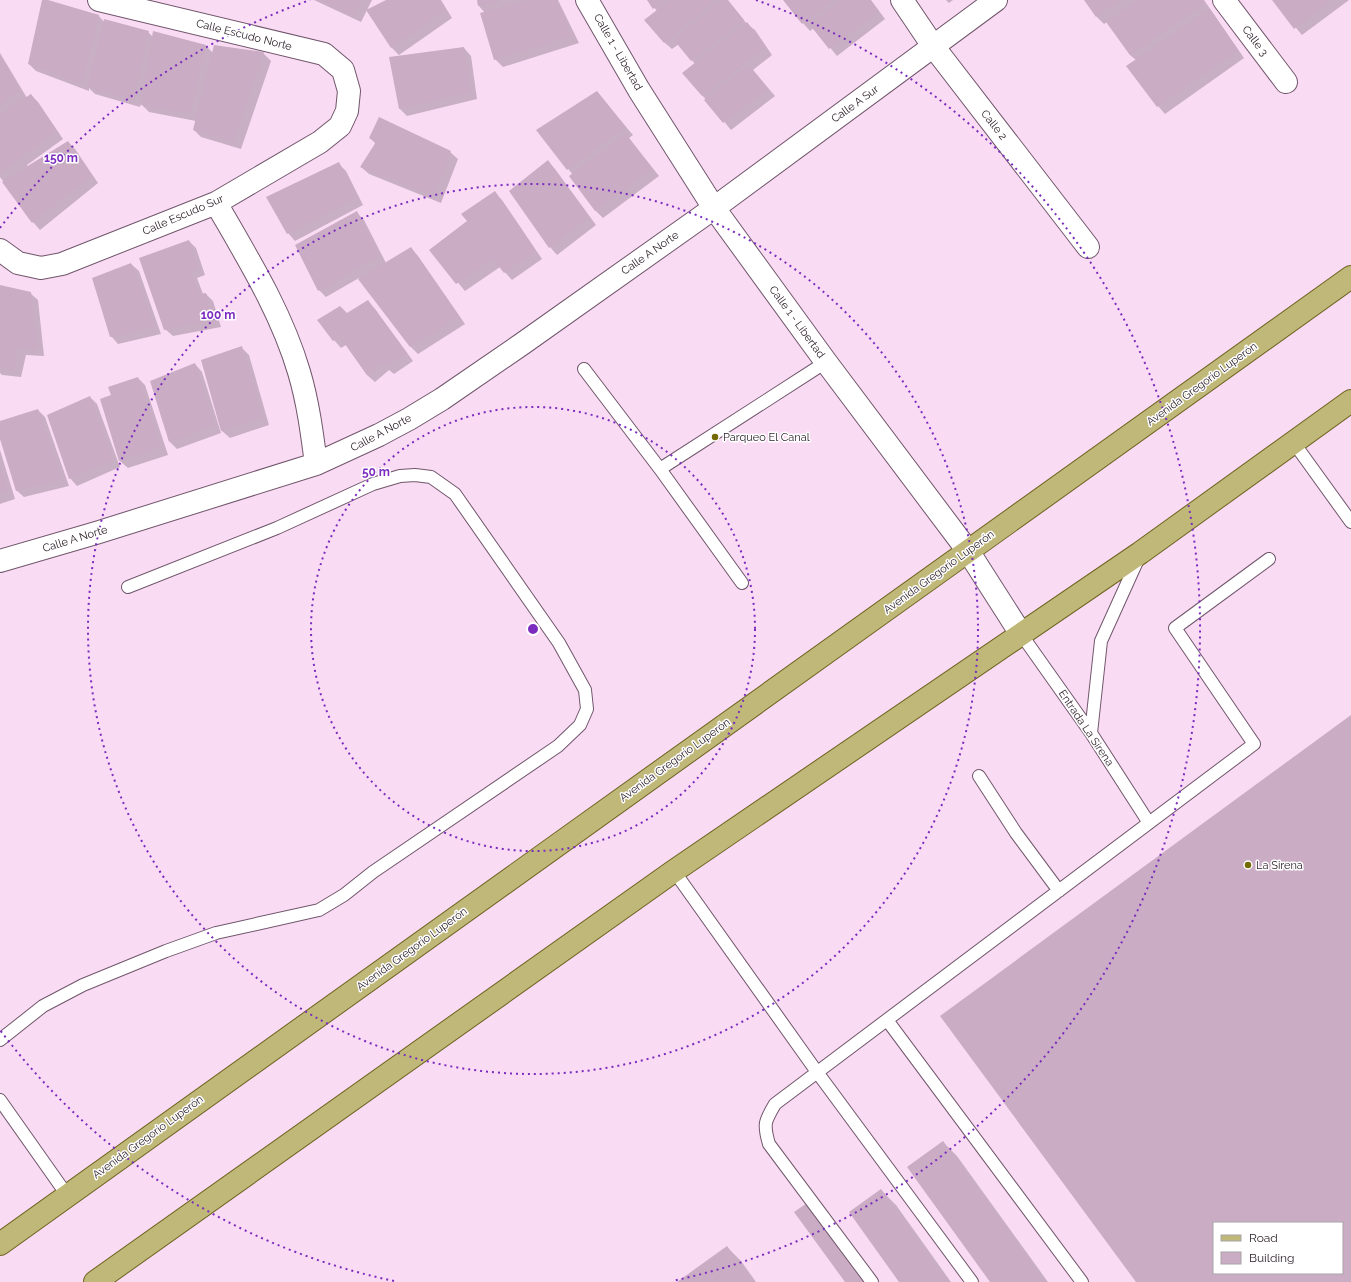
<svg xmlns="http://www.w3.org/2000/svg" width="1351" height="1282" font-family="Raleway,sans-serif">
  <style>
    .shadow { fill: #0003 }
    .building { fill: #caacc4; fill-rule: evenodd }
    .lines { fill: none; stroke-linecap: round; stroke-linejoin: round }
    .service-casing { stroke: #70566b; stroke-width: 14 }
    .minor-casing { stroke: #70566b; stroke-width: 24 }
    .primary-casing { stroke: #6e6320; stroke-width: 24 }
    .service { stroke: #fff; stroke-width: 12 }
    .minor { stroke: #fff; stroke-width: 22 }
    .primary { stroke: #bfb878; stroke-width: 22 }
    .ring { fill: none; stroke: #7b2cbf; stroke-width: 2; stroke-dasharray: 2 4 }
    .poi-dot { fill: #736a01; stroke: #fff; stroke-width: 1.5 }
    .labels { text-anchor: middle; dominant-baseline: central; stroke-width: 3; stroke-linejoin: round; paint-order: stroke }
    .street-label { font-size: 11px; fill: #281c25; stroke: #fff }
    .poi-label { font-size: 11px; fill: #281c25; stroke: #fff; text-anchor: start }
    .centre { fill: #7b2cbf; stroke: #fff; stroke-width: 2 }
    .ring-label { font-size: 12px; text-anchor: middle; font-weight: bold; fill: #7b2cbf; stroke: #fff; stroke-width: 3; stroke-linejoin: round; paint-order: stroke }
  </style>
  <rect width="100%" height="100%" fill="#fadbf4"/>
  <path class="shadow" d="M43,0l55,15 6,7 44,10 5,5 52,8 8,8h50l8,8 -30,88 -40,-12 -7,-7 2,-9 -47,-9 -8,-8 -1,3 -45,-13 -6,-6v3l-53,-20 -7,-7z
    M314,0h58l-11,22z
    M388,0h53l11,18 -53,37 -7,-7z
    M478,0h80l21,43 -76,24 -8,-8 -10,-46 -6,-7z
    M648,0h79l20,24 8,6 17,25 -19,15 22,26 -44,34 -29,-35 -7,-31 -16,-20 -7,5 -8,-7 -7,-31z
    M785,0h86l14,19 -48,37 -23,-28 -4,3 -7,-8z
    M946,0h7l-4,3z
    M1086,0h118l40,58 -79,56 -7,-8 -22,-46 -6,-5 -23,-33 -3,2 -7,-7z
    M1273,0h76l-47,35z
    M464,48l7,8 6,43 -70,17 -7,-7 -10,-51z
    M0,53l27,45 4,-3 7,7 25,37 -36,26 1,2 40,-25 7,7 23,34 -58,47 -7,-8 -33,-45z
    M596,92l37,43 -4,3 30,38 -56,42 -7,-7 -26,-34 3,-2 -35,-44z
    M370,138l80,14 8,7 -17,44 -72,-29 -8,-7 15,-23z
    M548,162l7,7 41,56 -39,30 -7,-8 -40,-56z
    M339,164l7,7 17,34 -68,36 -7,-8z
    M495,193l7,7 40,59 -30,21 -12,-13 -35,24 -34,-41 37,-29z
    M356,212l8,8 22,43 25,-15 7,8 47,68 -47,30 -7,-7 -52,-69 -33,19 -7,-7z
    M189,241l7,7 9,27 -8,3 6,16h3l7,7 8,26 -48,9 -8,-7z
    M131,264l8,7 22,63 -43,10 -7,-8z
    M0,286l30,7 8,7 6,56 -18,-1 -5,22 -19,-2 -2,-2z
    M368,302l7,7 38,52 -19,13 -5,-4 -14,12 -8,-7 -21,-30 -5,3 -7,-8 13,-26z
    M242,348l7,7 20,70 -39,13 -8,-7 -20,-70z
    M195,364l7,8 19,61 -44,16 -7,-7z
    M138,378l7,7 23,70 -40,13 -8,-7z
    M90,397l7,7 23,63 -43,19 -7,-8z
    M38,410l7,7 24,69 -45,11 -8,-7 -16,-55v-13z
    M0,450l15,49 -15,5z
    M943,1142l14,14 91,126h-57z
    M881,1190l15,15 55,77h-50z
    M727,1247l14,14 15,21h-78z"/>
  <path class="building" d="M42,0h6l51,15 -17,69 -54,-20z
    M321,0h40l-8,16z
    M386,0h53l6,10 -54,38 -25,-38z
    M477,0h24v1l-23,5z
    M528,0h28l16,36 -78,24 -14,-47z
    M647,0h17l-11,9z
    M670,0h46l-52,43 -20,-23z
    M721,0h7l16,20 -53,41 -17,-21z
    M783,0h51l-32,24z
    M841,0h29l9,11 -50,38 -19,-24z
    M1084,0h36l-24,17z
    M1138,0h64l3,3 -75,52 -24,-33z
    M1272,0h60l-38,29z
    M1210,9l28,41 -81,57 -31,-41z
    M104,19l45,12 -16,70 -46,-14z
    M747,22l19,25 -64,49 -20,-23z
    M153,31l53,14 -16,69 -49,-9z
    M214,45l50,7 -31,90 -40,-12z
    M464,47l6,45 -71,17 -10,-52z
    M0,56l20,34 -20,15z
    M749,65l19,24 -45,34 -19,-23z
    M597,91l29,36 -59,43 -31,-40z
    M31,94l26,37 -57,42v-59z
    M379,117l72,34 -17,45 -74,-29 16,-25 -7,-4z
    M626,134l26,35 -57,42 -26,-35z
    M68,141l23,35 -59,47 -30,-41z
    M548,160l41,57 -40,31 -40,-57z
    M339,162l18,35 -70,37 -21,-37z
    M495,191l41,60 -32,22 -11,-14 -37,25 -27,-34 38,-29 -6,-7z
    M357,211l22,44 -61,36 -23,-46z
    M189,240l9,28 -7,3 7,23 8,-1 8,26 -50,11 -25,-72z
    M411,247l48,69 -49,31 -52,-68z
    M131,263l24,64 -45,10 -18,-59z
    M0,285l31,7 6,57 -19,-1 -4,22 -14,-2z
    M368,300l39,53 -21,14 -4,-4 -15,12 -27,-38 -7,4 -16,-21 23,-14 7,7z
    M242,346l20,71 -41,14 -20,-71z
    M195,363l19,62 -45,17 -19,-61z
    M138,377l23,70 -42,14 -19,-62 11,-4 -3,-8z
    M90,396l23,64 -44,19 -22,-64z
    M38,409l24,70 -46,12 -16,-52v-18z
    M0,466l8,25 -8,3z
    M1351,715v567h-215l-196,-266zM1214,1223h128v50h-128z
    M943,1141l102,141h-55l-83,-115z
    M881,1189l67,93h-49l-50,-70z
    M810,1201l59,81h-24l-51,-70z
    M727,1246l26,36h-76z"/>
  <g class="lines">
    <g class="service-casing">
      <path id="service" d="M584,369l76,100 82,114
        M1294,443l57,79
        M660,469l166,-107
        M1021,634l70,99 58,90
        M1091,733l10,-92 38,-84
        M979,776l37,57 43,58
        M674,871l143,201 155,210
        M887,1020l195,262
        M0,1040l43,-34 40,-21 83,-34 50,-18 103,-23 25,-15 29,-23 185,-126 22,-21 7,-16 -2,-19 -26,-47 -104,-149 -24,-17 -16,-2 -15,1 -27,8 -96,44 -149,59
        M0,1100l67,95
        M872,1282l-103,-138c-6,-20 -4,-23 6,-40l479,-360 -79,-116 94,-69"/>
    </g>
    <g class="minor-casing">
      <path id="minor" d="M587,0l52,90 75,118 112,154 142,189 53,83
        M902,0l31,46 155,201
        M1224,0l62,82
        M216,203c31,54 65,108 83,169 9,30 13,61 17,92
        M0,250l18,13 23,5 21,-4 154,-61 104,-61 20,-16 7,-15 2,-20 -6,-21 -19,-16 -225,-54
        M0,561l96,-28 220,-69 63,-29 30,-16 33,-20 80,-55 192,-136 282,-208"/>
    </g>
    <g class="primary-casing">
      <path id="primary" d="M0,1244l1351,-967
        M95,1282l579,-411 466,-318 211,-152"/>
    </g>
    <use href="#service" class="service"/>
    <use href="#minor" class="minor"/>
    <use href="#primary" class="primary"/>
  </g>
  <g class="ring">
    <circle cx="533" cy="629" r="222"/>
    <circle cx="533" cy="629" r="445"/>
    <path d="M394 1281A667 667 0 0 1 0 1030M0 228A667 667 0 0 1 310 0M756 0A667 667 0 0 1 672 1281"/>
  </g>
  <g class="poi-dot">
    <circle cx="715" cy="437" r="4"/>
    <circle cx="1248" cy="865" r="4"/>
  </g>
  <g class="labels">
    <g class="street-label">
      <text transform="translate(244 35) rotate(14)">Calle Escudo Norte</text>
      <text transform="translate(1255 41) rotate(53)">Calle 3</text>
      <text transform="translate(618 52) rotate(60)">Calle 1 - Libertad</text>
      <text transform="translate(855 104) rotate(-36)">Calle A Sur</text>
      <text transform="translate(994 125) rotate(52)">Calle 2</text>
      <text transform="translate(183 215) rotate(-23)">Calle Escudo Sur</text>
      <text transform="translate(650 253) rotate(-35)">Calle A Norte</text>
      <text transform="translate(797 322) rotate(54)">Calle 1 - Libertad</text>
      <text transform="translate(1202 384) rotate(-36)">Avenida Gregorio Luperón</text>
      <text transform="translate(381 433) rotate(-28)">Calle A Norte</text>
      <text transform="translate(75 539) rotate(-17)">Calle A Norte</text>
      <text transform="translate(939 572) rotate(-36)">Avenida Gregorio Luperón</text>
      <text transform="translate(1086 728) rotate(56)">Entrada La Sirena</text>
      <text transform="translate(675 760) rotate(-36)">Avenida Gregorio Luperón</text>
      <text transform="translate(412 949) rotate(-36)">Avenida Gregorio Luperón</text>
      <text transform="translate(148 1137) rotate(-36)">Avenida Gregorio Luperón</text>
    </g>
    <g class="poi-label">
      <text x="723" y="437">Parqueo El Canal</text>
      <text x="1256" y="865">La Sirena</text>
    </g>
  </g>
  <circle cx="533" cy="629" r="6" class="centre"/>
  <g class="ring-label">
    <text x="61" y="162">150 m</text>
    <text x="218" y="319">100 m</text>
    <text x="376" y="476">50 m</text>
  </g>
  <rect x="1213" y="1222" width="130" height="52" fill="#ffffff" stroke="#a9a4a8"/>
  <rect x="1221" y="1235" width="20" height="6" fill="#bfb878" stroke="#a9a4a8"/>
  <text x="1249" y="1242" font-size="12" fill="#281c25">Road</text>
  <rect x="1221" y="1252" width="20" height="12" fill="#caacc4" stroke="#a9a4a8"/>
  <text x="1249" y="1262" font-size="12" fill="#281c25">Building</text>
</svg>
